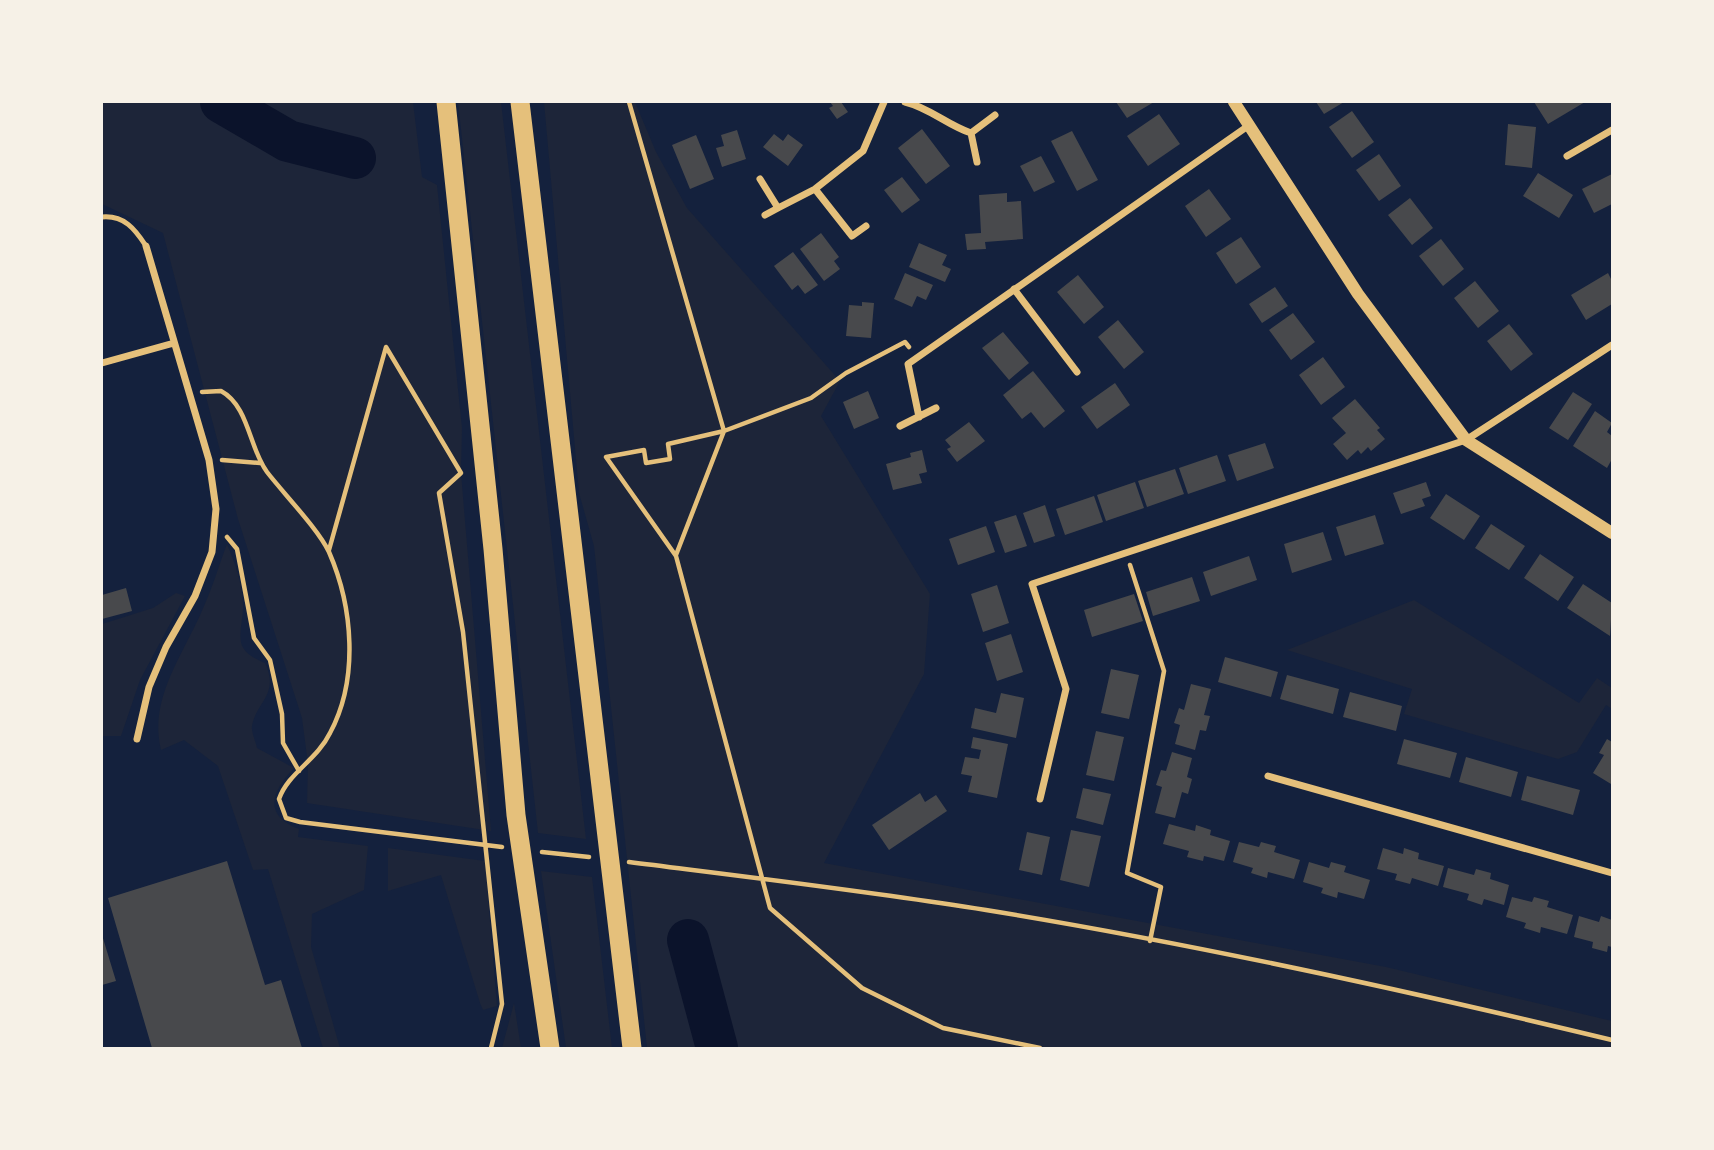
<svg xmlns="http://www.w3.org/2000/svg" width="1714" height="1150" font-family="Roboto,sans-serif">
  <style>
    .green { fill: #1d2539 }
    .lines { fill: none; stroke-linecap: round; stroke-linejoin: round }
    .river { stroke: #0b132b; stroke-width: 42 }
    .building { fill: #48494c }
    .path { stroke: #e5c07b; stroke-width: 4.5 }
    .service { stroke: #e5c07b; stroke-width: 5 }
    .minor { stroke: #e5c07b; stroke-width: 7 }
    .tertiary { stroke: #e5c07b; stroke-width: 12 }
    .trunk { stroke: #e5c07b; stroke-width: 19 }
  </style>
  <rect width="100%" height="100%" fill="#14213d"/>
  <path class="green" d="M102,102h311l9,75 15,8 25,243 -1,45 30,358 -184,-28 1,-39 -6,-46 -64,-199 -75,-286 -61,-29z
    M458,102h43l85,737 -48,-6z
    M544,102h91l21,50 31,56 153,173 -19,35 109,178 -6,80 -100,189 562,104 226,54v27h-965l-53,-502 -15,-53z
    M227,544c8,19 17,44 16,65 -2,28 -11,41 22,54 15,32 -9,39 -13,63 -1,6 4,16 5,22l37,20c-22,23 -32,47 5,61l-1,8 70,9 -4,44 -52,24 -1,33 29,101h-17l-55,-179 -15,1 -35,-104 -34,-26 -23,10c-13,-53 24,-97 43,-144 9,-20 15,-41 23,-62z
    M176,593l9,3 -45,84 -19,56h-19v-112l51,-16z
    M1414,600l165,103 18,-25 15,10v21l-6,-4 -29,47 -19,7 -154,-45 8,-25 -125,-39z
    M388,848l97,13 12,145 -14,4 -3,-7 -39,-128 -53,16z
    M541,871l51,6 20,171h-46z
    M514,1003l7,45h-19z"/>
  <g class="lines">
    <path class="river" d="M221,102l67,39 67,17
      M688,940l29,108"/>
  </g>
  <path class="building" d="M830,102h11l7,10 -11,7 -8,-11 4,-2z
    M1116,102h38l-27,16z
    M1316,102h28l-20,12z
    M1534,102h51l-37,22z
    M1352,111l22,31 -22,16 -23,-31z
    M1159,114l21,30 -32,22 -21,-30z
    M1508,124l28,3 -4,41 -27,-3z
    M922,129l28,37 -24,18 -28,-36z
    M737,130l9,29 -24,8 -6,-19 8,-2 -3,-11z
    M1072,131l26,49 -21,11 -26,-50z
    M774,134l9,7 5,-7 15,11 -15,21 -25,-19z
    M696,135l18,44 -24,10 -18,-44z
    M1379,154l22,32 -22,15 -23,-31z
    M1041,156l14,26 -21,10 -14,-26z
    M1538,173l35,22 -14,23 -36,-22z
    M1612,174v30l-18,9 -12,-24z
    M902,177l18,23 -18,13 -18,-23z
    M1209,189l22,30 -25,18 -21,-31z
    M1007,193v9l14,-1 2,38 -38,3 1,7 -19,1 -2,-16 16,-1 -2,-38z
    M1410,198l23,30 -21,17 -24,-30z
    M821,233l18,24 -5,4 6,8 -16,12 -24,-32z
    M1241,237l20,30 -25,17 -20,-31z
    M1441,239l23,30 -21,17 -24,-30z
    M919,243l28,12 -5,10 9,4 -6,13 -36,-15z
    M793,252l25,33 -13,9 -7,-9 -6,5 -18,-24z
    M905,273l28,12 -7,15 -9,-4 -5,11 -18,-8z
    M1608,273l4,8v23l-26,16 -15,-25z
    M1078,275l26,32 -20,17 -27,-32z
    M1475,281l24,30 -21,17 -24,-30z
    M1275,287l13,19 -26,17 -13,-19z
    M862,302l12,1 -3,35 -25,-2 3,-31 13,1z
    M1293,313l22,29 -24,18 -22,-30z
    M1118,320l26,32 -20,17 -26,-32z
    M1509,324l24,30 -22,17 -24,-30z
    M1003,332l26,31 -20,17 -27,-32z
    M1323,357l22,30 -24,18 -22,-30z
    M1033,371l32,40 -21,17 -13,-16 -9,7 -19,-24z
    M1115,383l15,22 -33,24 -16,-22z
    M868,391l11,27 -25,11 -11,-27z
    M1573,392l19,12 -24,36 -19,-12z
    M1355,399l25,29 -3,2 8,9 -14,12 -3,-4 -7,7 -3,-4 -11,10 -14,-16 13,-11 -14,-15z
    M1595,411l17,12 -5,9 5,4v23l-5,9 -34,-22z
    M969,422l16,19 -28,21 -10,-13 4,-2 -6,-7z
    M1265,443l9,25 -37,13 -9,-26z
    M922,450l5,22 -8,2 3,9 -29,7 -7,-26 25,-7 -1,-4z
    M1217,455l9,26 -38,13 -9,-26z
    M1175,469l9,25 -37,13 -9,-26z
    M1135,482l9,26 -38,13 -9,-26z
    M1426,482l5,14 -9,3 3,7 -24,8 -8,-21z
    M1446,494l34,22 -16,24 -34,-22z
    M1094,496l9,26 -38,13 -9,-26z
    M1045,505l10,31 -21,7 -11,-30z
    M1016,515l11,31 -22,7 -11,-31z
    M1375,515l9,29 -39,12 -9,-29z
    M1491,524l34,22 -16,24 -34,-22z
    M986,526l9,26 -37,13 -9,-26z
    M1323,532l9,28 -40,13 -8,-29z
    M1540,554l34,23 -16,24 -34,-23z
    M1249,556l8,24 -46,16 -8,-24z
    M1192,577l8,24 -47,15 -7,-24z
    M1583,584l29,19 -2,33 -43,-28z
    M997,585l12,38 -26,9 -12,-38z
    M126,588l6,23 -30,8v-24z
    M1134,594l9,27 -51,16 -8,-27z
    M1011,634l12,38 -26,9 -12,-38z
    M1225,657l53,15 -7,25 -53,-15z
    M1111,669l28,6 -10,44 -28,-6z
    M1287,675l52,14 -6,25 -53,-15z
    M1191,684l20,5 -7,26 6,1 -4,15 -6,-1 -5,20 -20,-6 5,-19 -6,-2 5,-15 5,2z
    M1350,692l52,14 -6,25 -53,-14z
    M1001,693l23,5 -8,40 -45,-10 4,-20 21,5z
    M1096,731l28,6 -10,44 -28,-6z
    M973,737l35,7 -11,54 -29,-6 4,-16 -11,-2 4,-17 14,2 2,-9 -10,-2z
    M1404,739l53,14 -7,25 -53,-14z
    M1607,739l5,3 -1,42 -18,-11 11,-18 -5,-2z
    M1172,752l20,6 -5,19 5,2 -4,15 -6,-2 -7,26 -20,-5 7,-26 -6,-2 5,-15 5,1z
    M1466,757l52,15 -7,25 -52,-15z
    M1527,776l53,14 -7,25 -52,-15z
    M1083,788l28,6 -8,31 -27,-7z
    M920,793l5,9 11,-7 11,16 -58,39 -17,-25z
    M1169,824l26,7 1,-6 15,5 -1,5 20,6 -6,20 -20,-5 -1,5 -16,-4 2,-6 -26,-7z
    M1071,830l30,6 -12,51 -29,-7z
    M1027,832l23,5 -8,38 -23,-5z
    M1239,842l20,5 2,-5 15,4 -2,6 26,8 -6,19 -26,-7 -1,6 -16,-5 2,-5 -20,-6z
    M1383,848l20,6 1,-6 15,5 -1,6 26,7 -6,20 -26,-8 -2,6 -15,-4 2,-6 -20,-5z
    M227,861l38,124 16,-5 21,68h-150l-44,-150z
    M1309,862l20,6 2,-6 15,4 -2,6 26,8 -6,19 -26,-7 -1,6 -16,-5 2,-5 -20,-6z
    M1448,868l26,7 2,-6 15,4 -1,6 19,6 -5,20 -20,-6 -2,6 -15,-5 2,-6 -26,-7z
    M1512,897l20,5 2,-5 15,4 -2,6 26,8 -6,19 -26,-7 -1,6 -16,-5 2,-5 -20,-6z
    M1579,916l20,6 2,-6 11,4v27l-4,-1 -1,6 -15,-4 1,-6 -19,-5z
    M102,935l14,46 -14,4z"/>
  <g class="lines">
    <path class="path" d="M629,102l95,329 -56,13 2,15 -24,4 -2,-13 -38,7 70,99 94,352 92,80 81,40 97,20
      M202,392l19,-1c28,15 28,57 46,81 17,22 51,57 62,80 24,55 30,127 1,181 -13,27 -42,40 -51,66l7,19 14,4 202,25
      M222,460l38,3
      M227,537l10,12 17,89 16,22 12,54 1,29 16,28
      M329,550l57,-203 75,126 -22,20 24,139 39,372 -11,44
      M676,555l48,-124 87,-33 35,-25 59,-31 4,5
      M1130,565l34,106 -37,202 34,14 -11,54
      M542,852l47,5
      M629,862c119,15 238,29 357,48 210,34 419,80 626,130"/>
    <path class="service" d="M102,217c22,-2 33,12 44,29"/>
    <path class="minor" d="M905,102c25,6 42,23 66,31
      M1567,156l45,-26
      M977,162l-6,-29 24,-18
      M760,179l18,29 -13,7
      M815,189l37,47 14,-10
      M778,208l37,-19 48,-38 21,-49
      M1014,289l63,83
      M102,363l72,-20
      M919,417l-11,-53 340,-238
      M900,426l36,-18
      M137,739l12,-52 17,-40 29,-51 17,-44 4,-43 -7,-49 -63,-214
      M1268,776l344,97
      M1040,799l26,-110 -34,-105 434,-144 146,-95"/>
    <path class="tertiary" d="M1234,102l124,192 108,146 146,93"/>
    <path class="trunk" d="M446,102l47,447 23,266 34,233
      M520,102l112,946"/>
  </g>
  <rect width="1714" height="1150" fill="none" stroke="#f6f1e7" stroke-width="206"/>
</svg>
